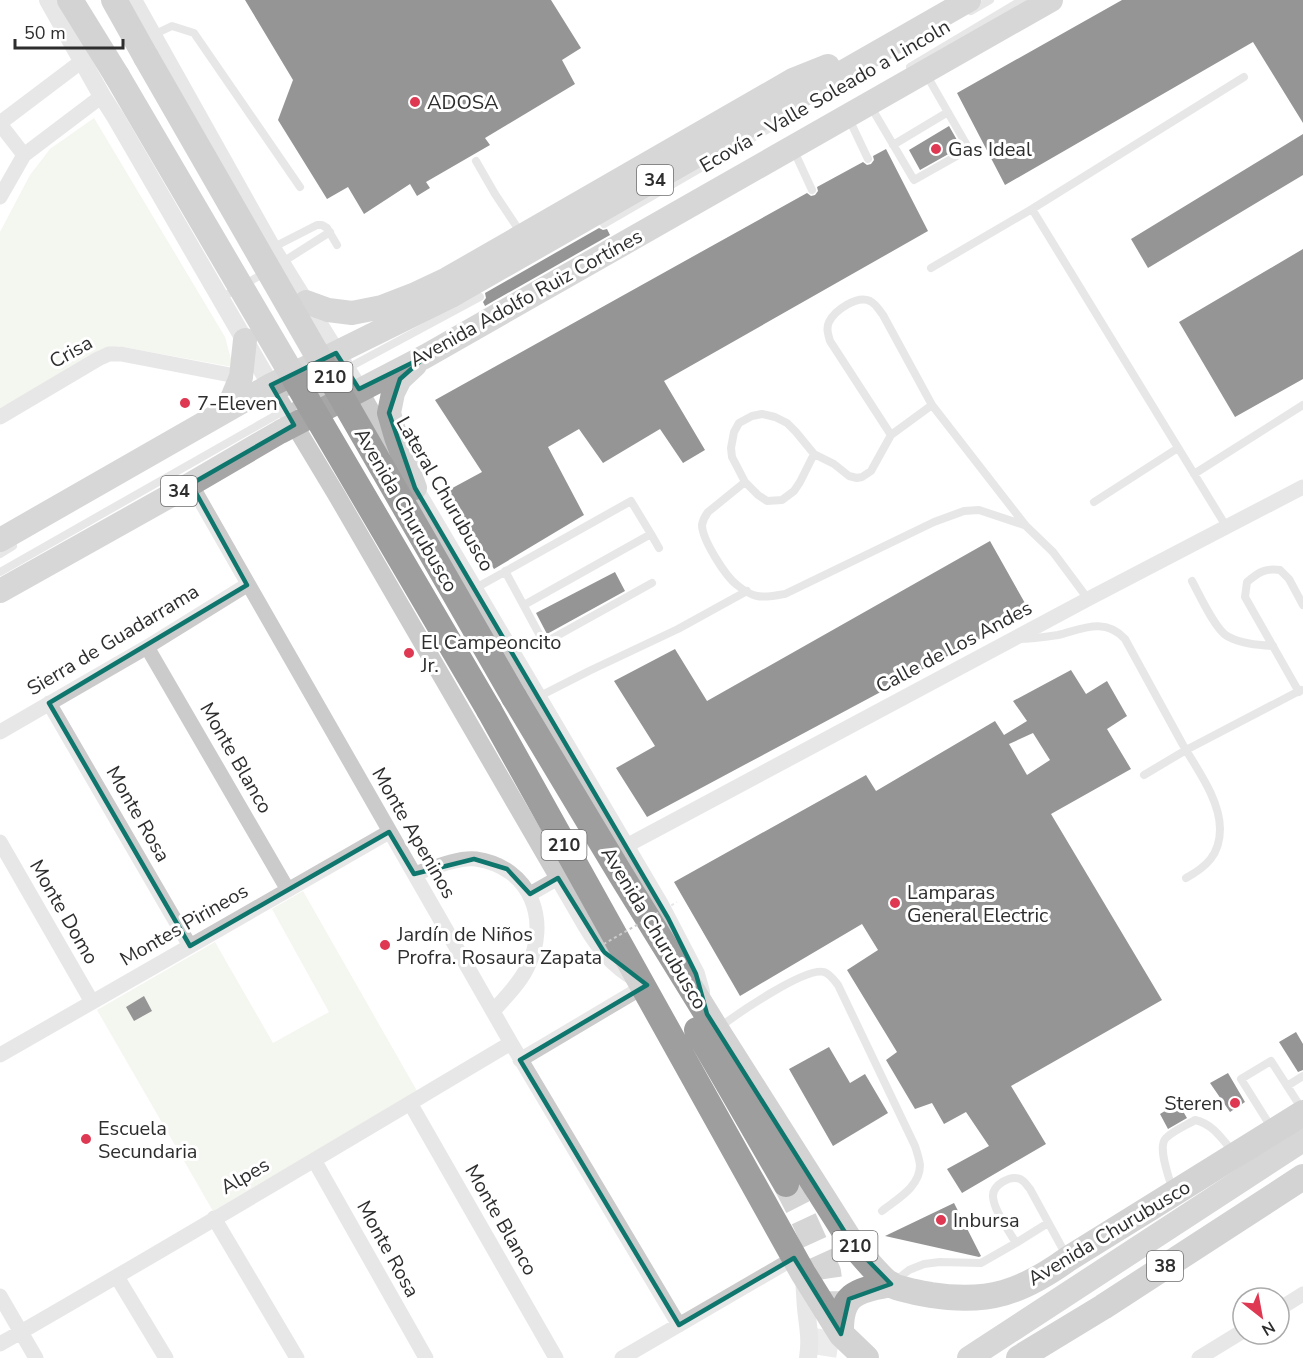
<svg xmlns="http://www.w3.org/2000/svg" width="1303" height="1358" font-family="'Nunito Sans',sans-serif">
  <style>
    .green { fill: #e6ebdd }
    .building { fill: #151515; fill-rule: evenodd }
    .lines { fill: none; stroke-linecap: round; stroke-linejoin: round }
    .trunk-tunnel { stroke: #d5d5d5; stroke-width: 26; stroke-dasharray: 26 13; stroke-linecap: butt }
    .service { stroke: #cbcbcb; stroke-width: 8 }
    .minor { stroke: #cbcbcb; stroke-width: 15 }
    .tertiary { stroke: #cbcbcb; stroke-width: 18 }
    .primary { stroke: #a6a6a6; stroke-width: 24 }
    .trunk { stroke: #9e9e9e; stroke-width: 26 }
    .path-bridge { stroke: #cbcbcb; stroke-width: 2; stroke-dasharray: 3 3; stroke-linecap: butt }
    .trunk-bridge { stroke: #9e9e9e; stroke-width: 26 }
    .marked { fill: none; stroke: #0f766e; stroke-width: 4.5; stroke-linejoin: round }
    .poi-dot { fill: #de3852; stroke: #fff; stroke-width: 2 }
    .labels { text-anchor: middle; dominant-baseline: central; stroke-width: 6; stroke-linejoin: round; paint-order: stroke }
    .shield { fill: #fff; stroke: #6d6d6d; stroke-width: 1.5 }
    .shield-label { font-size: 18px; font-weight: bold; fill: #2e2e2e }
    .street-label { font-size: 20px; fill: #2e2e2e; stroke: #fff }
    .poi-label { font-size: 20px; fill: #2e2e2e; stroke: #fff; text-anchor: start }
  </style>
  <rect width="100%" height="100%" fill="#fff"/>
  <path class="green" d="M94,118l131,219 8,30 -115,-21 -118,62v-176l30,-57 20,-26z
    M303,891l114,200 -204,120 -116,-201 118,-68 58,101 56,-31 -57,-103z"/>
  <path class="building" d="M245,0h306l30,48 -19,12 13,24 -90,54 5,7 -64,37 4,6 -13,8 -7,-12 -46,30 -16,-27 -21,12 -49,-79 15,-40z
    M1122,0h181v123l-50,-81 -248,143 -48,-92z
    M949,126l12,21 -41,23 -11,-20z
    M1303,134v41l-155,93 -17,-29z
    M886,149l42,82 -264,150 41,69 -22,13 -23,-34 -57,34 -24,-34 -31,18 36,68 -90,54 -49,-77 37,-20 -47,-72 372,-207 4,3 4,-1 3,-4 -1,-4 46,-25 4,3 4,-1 3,-4 -1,-4z
    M599,228l4,2 4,-1 3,6 -125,71 -2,-4 3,-4 -1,-5z
    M1303,249v130l-68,38 -56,-95z
    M990,541l40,71 -383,205 -31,-49 39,-22 -41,-65 61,-32 32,52z
    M615,572l10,19 -78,43 -11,-21z
    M1071,670l15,24 21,-13 20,35 -20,13 24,40 -80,45 111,186 -151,86 35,58 -84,49 -15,-24 42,-23 -23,-34 -22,12 -12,-21 -17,6 -29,-49 11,-8 -50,-82 31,-20 -16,-26 -122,72 -66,-114 192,-107 10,16 119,-70 9,14 23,-14 -14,-20zM1033,733l17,27 -23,15 -18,-31z
    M144,996l8,15 -18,10 -8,-14z
    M1296,1032l7,12v26l-5,2 -19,-30z
    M829,1047l21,36 15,-9 23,39 -55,33 -44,-77z
    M1228,1073l17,29 -15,10 -20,-29z
    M1178,1103l9,15 -19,11 -8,-15z
    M954,1203l27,53 -2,1 -94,-21z"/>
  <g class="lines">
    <path class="trunk-tunnel" d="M786,1184l16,31 26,57 2,14v29l-7,43"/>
    <path class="service" d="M971,11l19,-11
      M153,35l19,-9 22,7 106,154
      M910,67l112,-67
      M871,107l43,73 55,-31 -43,-75
      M849,119l19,40
      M893,145l55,-33
      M794,151l18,39
      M476,161l19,33 26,39
      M1032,209l194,317
      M604,224l185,-107
      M272,248l45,-23h5l5,3 10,17
      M281,263l49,-31
      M931,268l101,-59 212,-132
      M221,298l45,-26
      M346,369l134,-72
      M258,406l19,-10 50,-20
      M891,435l-61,-94c-2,-7 -4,-13 -1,-19 6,-12 28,-27 41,-21 6,3 9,9 13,14l49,90 94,121 27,26 35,47
      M814,454l-14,28 -6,9 -12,9 -15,1 -9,-6 -13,-13 -13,-25 -1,-9 3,-16 5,-9 13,-7 10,-2 13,3 12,6 9,9 18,22 20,10 15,12 8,2 5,-1 9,-6 20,-36 41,-30
      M1194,474l109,-69
      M745,482l-37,30c-3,4 -5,7 -6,13 0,14 23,51 35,60 5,4 14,10 20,11 9,2 20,-1 28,-2l149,-72 30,-11 15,-1 45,15
      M1094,502l84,-54
      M0,554l13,-8
      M505,571l39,72 108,-60
      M0,572l285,-162 47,-20
      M1192,581c7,13 23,48 35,55 14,8 31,9 46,10
      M474,589l157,-88 20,33
      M524,605l127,-71 8,14
      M1019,639c13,0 26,-2 39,-4 24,-6 47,-18 67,4 20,36 39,71 58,106 14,24 37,55 37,84 0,26 -14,38 -34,49
      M1299,692l-54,-95 2,-15c12,-10 18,-14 33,-12l9,9 14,26
      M538,697l51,-26 89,-42 69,-38
      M1144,775l42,-25 115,-60
      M720,1027c17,-13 85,-60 104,-55 6,2 10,8 14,13l77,161c2,6 4,12 5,19 0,22 -23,34 -38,46
      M1287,1086l16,-10
      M1271,1127l-30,-48 30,-18 31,48
      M1172,1188c-3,-11 -15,-41 -6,-50 7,-7 21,-13 29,-18 18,4 27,19 38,32
      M1016,1243c-7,-12 -22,-32 -23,-46 -1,-12 17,-22 27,-18 5,2 7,7 10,10l36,66
      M894,1282l15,-12 15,-6 16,-2 41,1 35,-20 32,-20"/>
    <path class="minor" d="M0,123l82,-62
      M0,124l24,31
      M0,197l24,-42 78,-59
      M0,417l98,-58 11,-5h12l120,23
      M191,484l320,559 168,282
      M147,647l141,243
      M49,703l141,243
      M0,732l147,-85 100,-62
      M0,842l92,160
      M626,846l462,-247 215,-112
      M414,874c18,-6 44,-17 62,-15 55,8 75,62 51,109 -8,16 -22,30 -34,43
      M530,894l28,-16
      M0,1055l389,-223
      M520,1060l123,-73
      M410,1103l146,255
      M314,1160l112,198
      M214,1218l83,140
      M117,1277l49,81
      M0,1296l36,62
      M1279,1309l24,-15
      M0,1344c171,-98 341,-200 511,-301
      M622,1358l172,-100
      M1199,1358l44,-27"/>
    <path class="tertiary" d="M48,0l54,96 14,22 161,278 59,98 250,431c13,22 27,40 50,53
      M133,0l139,248 82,133 39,69
      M408,477l251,426 37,71 5,18
      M804,1278c1,10 1,20 2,30 2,19 5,31 2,50"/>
    <path class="primary" d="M306,302l22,8 24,3 30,-6 31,-12 34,-16 346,-199 35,-14
      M228,408l13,-31 4,-37
      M415,488l-19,-51 -7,-24 4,-20 7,-14 15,-14
      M0,540l271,-155 180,-89 518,-296
      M0,591l191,-107 89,-52 146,-76 625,-356
      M969,1358l334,-218"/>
    <path class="trunk" d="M70,0l47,76
      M114,0l32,57
      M514,697l107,178 95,154 137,216c9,10 28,34 38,40 11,5 29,8 40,10 58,9 91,-3 137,-36l235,-146
      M489,710l314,563 38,61 25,24
      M697,1030l89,154
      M841,1334c-1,-41 15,-43 50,-50
      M1019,1358l84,-51 200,-130"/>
    <path class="path-bridge" d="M588,953l89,-51"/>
    <path class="trunk-bridge" d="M146,57l368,640
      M117,76l372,634"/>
  </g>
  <path d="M0 0H1303V1358H0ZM336,353l23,36 67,-33 -26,23 -11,34 26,75 253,430 28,56 11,40 146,231 38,39 -42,15 -8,35 -47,-76 -115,67 -159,-265 127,-75 -43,-33 -46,-74 -28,16 -23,-25 -33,-10 -60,15 -25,-42 -199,114 -141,-243 198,-118 -56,-101 103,-59 -23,-40z" fill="#fff" fill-opacity=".55" fill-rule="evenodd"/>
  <path class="marked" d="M336,353l23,36 67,-33 -26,23 -11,34 26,75 253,430 28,56 11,40 146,231 38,39 -42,15 -8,35 -47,-76 -115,67 -159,-265 127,-75 -43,-33 -46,-74 -28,16 -23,-25 -33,-10 -60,15 -25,-42 -199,114 -141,-243 198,-118 -56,-101 103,-59 -23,-40z"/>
  <g class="poi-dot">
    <circle cx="415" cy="102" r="6"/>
    <circle cx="936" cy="149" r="6"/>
    <circle cx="185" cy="403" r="6"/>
    <circle cx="409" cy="653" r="6"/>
    <circle cx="895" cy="903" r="6"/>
    <circle cx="385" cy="945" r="6"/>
    <circle cx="1235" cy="1103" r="6"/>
    <circle cx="86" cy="1139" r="6"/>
    <circle cx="941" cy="1220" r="6"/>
  </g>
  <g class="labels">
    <g class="shield">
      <rect x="637" y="165" width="36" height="30" rx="4.5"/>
      <rect x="307.5" y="362" width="45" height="30" rx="4.5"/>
      <rect x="161" y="476" width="36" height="30" rx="4.5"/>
      <rect x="541.5" y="830" width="45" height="30" rx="4.5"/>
      <rect x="832.5" y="1231" width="45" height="30" rx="4.5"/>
      <rect x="1147" y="1251" width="36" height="30" rx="4.5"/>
    </g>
    <g class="shield-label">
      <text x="655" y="180">34</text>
      <text x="330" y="377">210</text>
      <text x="179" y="491">34</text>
      <text x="564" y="845">210</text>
      <text x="855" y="1246">210</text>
      <text x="1165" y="1266">38</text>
    </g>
    <g class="street-label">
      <text transform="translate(825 96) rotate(-30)">Ecovía - Valle Soleado a Lincoln</text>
      <text transform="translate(526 298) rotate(-29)">Avenida Adolfo Ruiz Cortínes</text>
      <text transform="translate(71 352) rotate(-29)">Crisa</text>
      <text transform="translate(445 494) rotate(60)">Lateral Churubusco</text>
      <text transform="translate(406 510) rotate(60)">Avenida Churubusco</text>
      <text transform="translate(113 640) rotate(-31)">Sierra de Guadarrama</text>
      <text transform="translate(954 647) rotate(-28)">Calle de Los Andes</text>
      <text transform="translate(236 758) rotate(60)">Monte Blanco</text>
      <text transform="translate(138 814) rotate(60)">Monte Rosa</text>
      <text transform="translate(414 833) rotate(60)">Monte Apeninos</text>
      <text transform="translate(64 912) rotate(60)">Monte Domo</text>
      <text transform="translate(184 925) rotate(-30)">Montes Pirineos</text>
      <text transform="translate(654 928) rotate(59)">Avenida Churubusco</text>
      <text transform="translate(245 1176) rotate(-30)">Alpes</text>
      <text transform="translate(501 1220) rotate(60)">Monte Blanco</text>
      <text transform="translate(1109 1233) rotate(-31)">Avenida Churubusco</text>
      <text transform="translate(388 1249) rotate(61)">Monte Rosa</text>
    </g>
    <g class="poi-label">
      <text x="427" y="102">ADOSA</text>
      <text x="948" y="149">Gas Ideal</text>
      <text x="197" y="403">7-Eleven</text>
      <text x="421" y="642">El Campeoncito<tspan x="421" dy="23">Jr.</tspan></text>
      <text x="907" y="892">Lamparas<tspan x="907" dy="23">General Electric</tspan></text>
      <text x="397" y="934">Jardín de Niños<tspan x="397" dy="23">Profra. Rosaura Zapata</tspan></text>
      <text x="1223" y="1103" text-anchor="end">Steren</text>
      <text x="98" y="1128">Escuela<tspan x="98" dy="23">Secundaria</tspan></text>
      <text x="953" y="1220">Inbursa</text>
    </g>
  </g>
  <g transform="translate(1261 1316) rotate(149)"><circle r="28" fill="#ffffff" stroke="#ababab" stroke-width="1.5"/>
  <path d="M0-4.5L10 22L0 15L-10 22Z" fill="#de3852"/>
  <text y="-9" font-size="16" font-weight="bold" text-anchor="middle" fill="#2e2e2e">N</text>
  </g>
  <path d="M15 39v9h108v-9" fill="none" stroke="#2e2e2e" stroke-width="3"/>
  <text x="24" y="39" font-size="18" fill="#2e2e2e" stroke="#ffffff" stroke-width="4.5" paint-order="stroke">50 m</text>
</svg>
